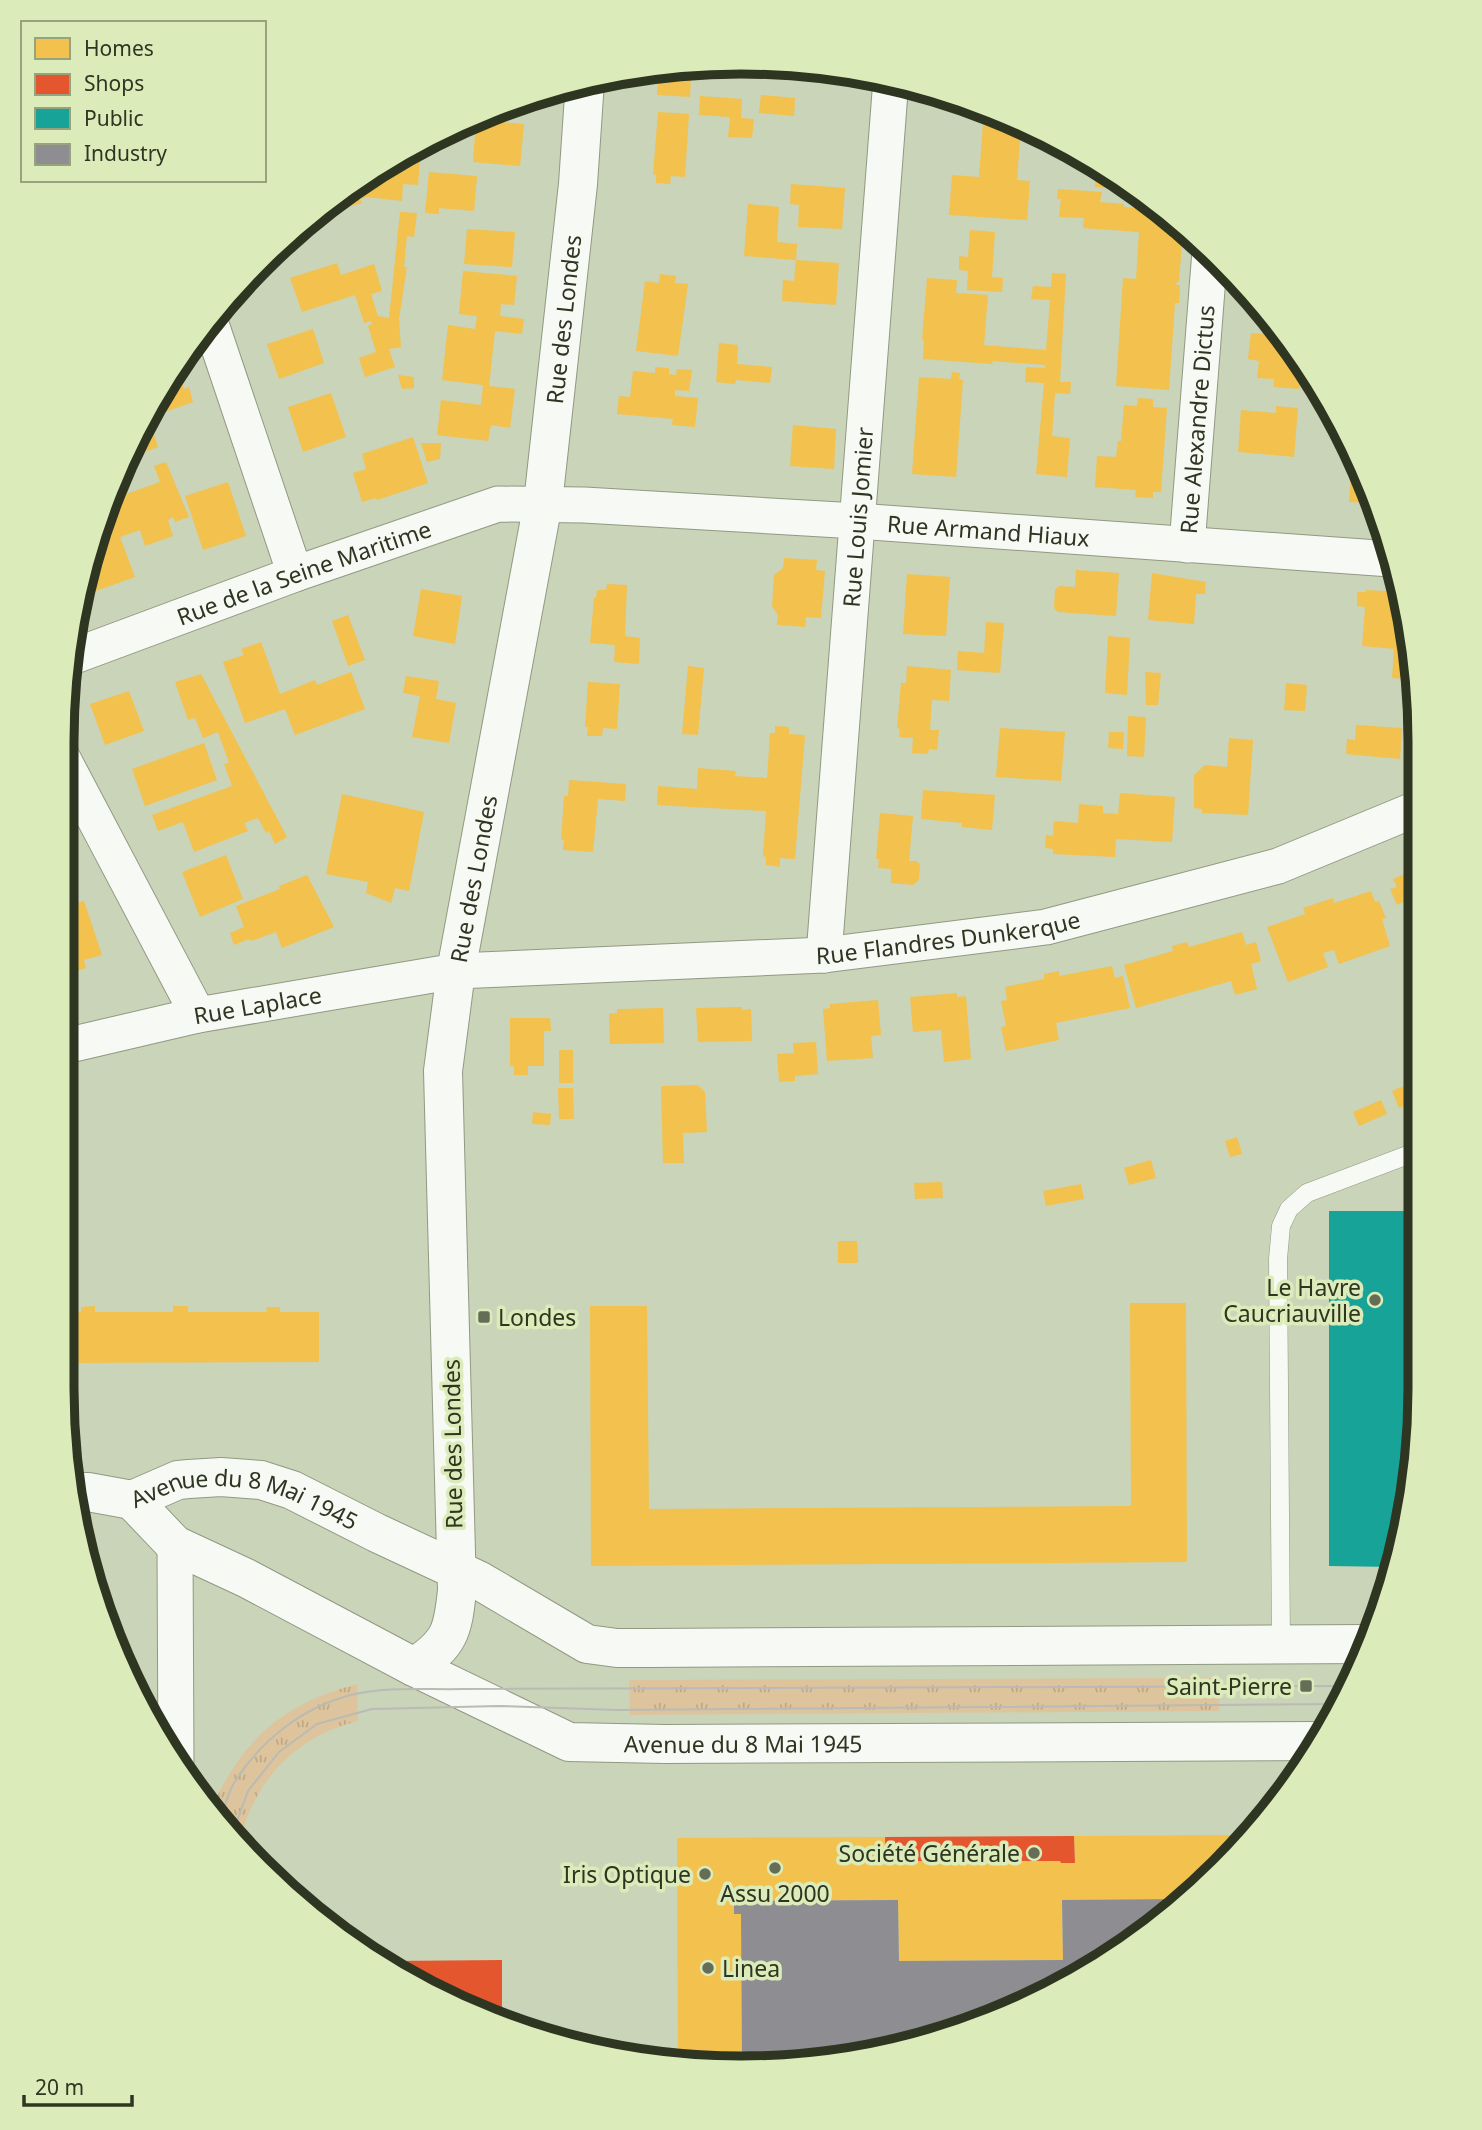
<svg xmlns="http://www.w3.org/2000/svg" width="1482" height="2130" font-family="'Noto Sans',sans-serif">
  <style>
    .grass { fill: url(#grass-tufts) }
    .homes { fill: #f2c14e }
    .shops { fill: #e4572e }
    .public { fill: #17a398 }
    .industry { fill: #8d8d92 }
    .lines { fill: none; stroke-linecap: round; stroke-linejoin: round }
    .lane-casing { stroke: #919983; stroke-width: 19 }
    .street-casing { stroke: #919983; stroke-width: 37 }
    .secondary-casing { stroke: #919983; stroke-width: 40 }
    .lane { stroke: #f7f9f4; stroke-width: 18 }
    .street { stroke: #f7f9f4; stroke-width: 35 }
    .secondary { stroke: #f7f9f4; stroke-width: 38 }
    .tram { stroke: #b9bbb4; stroke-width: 2 }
    .poi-dot { fill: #656d56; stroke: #dbecba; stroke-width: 2.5 }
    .labels { text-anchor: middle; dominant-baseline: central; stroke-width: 7; stroke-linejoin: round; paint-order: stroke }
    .street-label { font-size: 23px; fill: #2e3521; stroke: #dbecba }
    .poi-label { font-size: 23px; fill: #2e3521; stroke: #dbecba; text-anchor: end }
    .rim { fill: none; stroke: #2e3521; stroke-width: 9 }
  </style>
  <defs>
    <pattern id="grass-tufts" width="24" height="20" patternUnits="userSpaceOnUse" patternTransform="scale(1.75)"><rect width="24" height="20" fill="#ddc49c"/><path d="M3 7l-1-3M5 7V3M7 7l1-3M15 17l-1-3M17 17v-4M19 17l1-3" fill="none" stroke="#bea986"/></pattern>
  </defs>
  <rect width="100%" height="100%" fill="#cad4b8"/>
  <path class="grass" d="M1219,1678v33l-589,4 -1,-35z
    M357,1684l1,37c-61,15 -103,58 -118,119l-28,-32c29,-68 74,-106 145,-124z"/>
  <path class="homes" d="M714,64v13l-23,-1 -1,21 -33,-2 2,-26z
    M940,94l40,13 -1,1 -40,-3z
    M761,95l34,3 -1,18 -35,-3z
    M700,96l42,3 -1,19 13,1 -2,19 -24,-1 2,-20 -31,-2z
    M658,112l31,2 -4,63 -14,-1 -1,8 -14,-1v-8l-3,-1z
    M476,120l48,4 -4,42 -47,-4z
    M983,123l38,3 -4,54 13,1 -3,39 -78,-5 3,-40 27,2z
    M399,157l21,2 -2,26 -15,-1 -1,17 -35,-4 -7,2 2,4 -19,5 -3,-13 24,-19z
    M1096,164l23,12 17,14 -41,-3z
    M429,172l48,4 -3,35 -35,-3v6l-14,-1z
    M791,184l54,4 -3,41 -44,-2 1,-22 -9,-1z
    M1058,189l44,3 -2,10 24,2v3l36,3 23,19 -4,53h-2l-1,3h4l-1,18h-4l-6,87 -53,-4 7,-108 13,1 3,-47 -56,-4 1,-10 -25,-1 2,-18h-4z
    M748,204l31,3 -2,35 20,2 -1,16 -52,-4z
    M400,212l17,1 -3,24 -7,-1 -3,31h3l-8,52 2,28 -12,2 6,18 -30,10 -6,-19 17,-6 -8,-26 4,-2 -1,-3 -7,2 -9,-28 -53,17 -12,-34 47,-15 4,12 33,-11 8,27 -11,3 7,22 11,2z
    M467,229l48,3 -3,35 -48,-3z
    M970,230l25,2 -3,45 11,1 -1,14 -35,-2 1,-19 -9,-1v-14l9,1z
    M284,241l3,8 -22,7z
    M796,260l43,3 -3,42 -54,-4 1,-21 11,1z
    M463,271l54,5 -3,29 -13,-1 -1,12 24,3 -2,15 -27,-3 -6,55 26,3 -5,39 -19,-3 -3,16 -51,-6 4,-35 40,5 2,-20 -41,-5 6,-55 27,4 2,-13 -18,-2z
    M1052,273l14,1 -6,108h11l-1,12 -15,-1 -3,43 18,2 -3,39 -31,-3 8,-91 -19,-1 1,-15 19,1v-3l-53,-4 1,3 -70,-5 1,-19 -2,-1 5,-61 30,2 -1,13 32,2 -4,50 62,5 4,-50 -19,-1 2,-13 18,1z
    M660,274l16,2 -1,7 13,1 -10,72 -42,-5 9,-70 14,2z
    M1268,326l41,56h-9l-1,7 -25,-2v-8l-17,-1 2,-17 -11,-2 3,-26 17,1z
    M313,329l11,34 -45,16 -12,-35z
    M719,343l19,2 -1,19 35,3 -2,16 -34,-3 -1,4 -19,-2z
    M655,367l14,1v6l7,1 1,-6 15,1 -3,21 -14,-1v6l23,2 -3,29 -23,-2 1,-6 -56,-5 2,-18 11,1 3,-26 22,2z
    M178,368l6,21 5,-2 4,15 -34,12 -3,-8 -5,2 1,-7z
    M952,372l8,1 -1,6 4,1 -7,97 -44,-3 7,-97 32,2z
    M398,375l16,2v11l-12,1z
    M331,393l15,44 -43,15 -15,-45z
    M1138,398l15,1v8l14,1 -6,84h-8v6l-18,-1 1,-7 -41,-3 2,-31 19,1 2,-16h3l3,-36 13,1z
    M1276,406l22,2 -4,49 -56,-5 3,-42 35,3z
    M147,414l11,33 -26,9 4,-12z
    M793,425l43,4 -2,40 -44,-3z
    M413,437l15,46 -51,17 -1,-2 -14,4 -9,-29 13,-4 -4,-15z
    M421,443h20l-1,16 -13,3z
    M1353,449l19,54 -23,-1z
    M166,462l23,55 -14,5 -2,-5 -5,3 5,16 -28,10 -5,-16 -20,7 15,40 -56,20 38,-102 1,2 42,-15 -6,-16z
    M228,482l18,54 -43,14 -18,-54z
    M784,558l33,2 -1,10 9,1 -4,47 -15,-1 -1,10 -28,-2 1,-10 -6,-9 2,-31 9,-7z
    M1076,570l43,3 -3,43 -58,-4 -4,-4 1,-18 4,-4 16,1z
    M1152,573l54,9 -1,12h-9l-2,30 -46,-4z
    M907,574l43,3 -4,59 -43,-2z
    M607,584l20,1 -2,51 15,2 -1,26 -25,-2 1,-17 -25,-2 4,-45h2l1,-8h9z
    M421,589l41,7 -7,48 -42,-8z
    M1366,590l36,2 6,17 9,94 -11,-1 1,-23 -15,-1 2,-29 -32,-3 3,-39 -8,-1v-14h9z
    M348,615l17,45 -17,6 -16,-45z
    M986,622l18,1 -4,50 -43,-3 1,-19 26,2z
    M1108,636l22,2 -3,57 -22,-2z
    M261,642l19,52 35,-14 2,5 34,-13 14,37 -70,26 -10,-26 -40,14 -22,-61 21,-7 -3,-6z
    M688,666l16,2 -6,67 -16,-1z
    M907,666l44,4 -2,31 -17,-1 -2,30h9l-2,20 -8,-1 -1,5 -16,-1 1,-15 -14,-1 1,-8 -3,-1 4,-45h5z
    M1145,672l16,1 -3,32h-12z
    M201,674l86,163 -12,7 -6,-13 -3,2 -8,-15 -14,5 4,8 -54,21 -11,-30 -25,9 -6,-16 80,-29 -8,-22 5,-1 -11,-31 -15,6 -8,-20 -7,2 -13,-38z
    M406,676l33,5 -3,18 20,4 -7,40 -37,-6 8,-41 -17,-3z
    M588,682l32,2 -3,45 -14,-1 -1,8h-15l1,-9h-3z
    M1286,683l21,2 -2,26 -21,-1z
    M129,691l15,40 -39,14 -15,-41z
    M1128,716l18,1 -2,40 -17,-1z
    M1356,725l46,3 -2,31 -54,-5 1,-15 8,1z
    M775,726l14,1v7l16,1 -10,124 -15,-1v9l-14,-2v-8l-3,-1 3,-45 -109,-6 1,-19 39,3 1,-21 38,3 -1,5 32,2 3,-45h5z
    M1000,728l65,4 -4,49 -65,-4z
    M1109,732h15l-1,17 -15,-1z
    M1229,738l24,2 -5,75 -46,-2v-4l-8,-1v-33l11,-10 22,2z
    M204,743l13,37 -72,26 -13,-37z
    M569,780l57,4 -1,17 -27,-2 -5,53 -30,-2 1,-10h-3l3,-44h4z
    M923,790l72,5 -3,35 -30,-3v-4l-41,-4z
    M1120,793l55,4 -3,45 -56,-3 -1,18 -62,-3v-5l-8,-1 1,-13 7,1 1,-15 24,2 1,-19 24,2v7l15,1z
    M342,794l82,18 -15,79 -14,-3 -4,15 -25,-10 2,-11 -42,-8z
    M880,813l33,3 -4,45h8l3,4 -1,15 -6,5 -22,-2v-14l-13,-1 1,-9h-3z
    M226,855l17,44 -43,18 -18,-45z
    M1421,867v48l-11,5 -7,-18 -6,3 -7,-16 7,-2 -4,-8z
    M307,875l27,52 -52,21 -6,-16 -25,9 -2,-2 -15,6 -4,-12 14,-6 -8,-21 44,-17 -1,-3z
    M1371,891l4,11 4,-1 7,17 -4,1 8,27 -51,18 -5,-14 -11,3 5,14 -40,15 -21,-55 38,-13 -2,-6 30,-10 1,5z
    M84,901l18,54 -18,5 2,8 -25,8v-68z
    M1242,932l4,13 10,-3 5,19 -10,3 6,25 -22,6 -4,-14 -95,27 -12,-43 49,-14 -1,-5 15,-4 2,5z
    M1112,966l3,12 8,-2 7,32 -74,15 3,17 -53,11 -5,-24 5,-1 -5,-25 6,-1 -2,-13 39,-8v-5l15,-3v5z
    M957,993v4l9,-1 5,63 -27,3 -3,-32 -28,2 -3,-35z
    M878,1000l3,35 -10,1 2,22 -46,3 -4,-52 7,-1v-4z
    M742,1007v3l9,-1 1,32 -54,1 -2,-34z
    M663,1008l1,35 -54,1 -1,-30 8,-1v-4z
    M510,1018h40l1,13h-7v35h-16v9h-14v-9h-4z
    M816,1042l2,32 -23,2v5l-16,1 -2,-28 17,-1 -1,-10z
    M559,1050h14v33h-14z
    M1416,1081l5,18 -22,9 -7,-17z
    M698,1085l7,7 2,40 -24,1 1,30h-21l-2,-77z
    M558,1088h15l1,31h-15z
    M1381,1100l6,14 -28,12 -6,-14z
    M533,1112l18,2 -1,11 -18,-1z
    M1237,1137l5,17 -12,3 -5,-16z
    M1151,1160l5,18 -27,7 -5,-17z
    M942,1182l1,16 -28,1 -1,-16z
    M1081,1184l3,15 -38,7 -3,-15z
    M838,1241h19l1,22h-20z
    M1130,1303h56l1,259 -596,4 -1,-260h57l2,203 482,-3z
    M95,1306v6h78v-6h15v6h79l-1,-5h14v5h39v50l-258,1v-51h20v-5z
    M1250,1835l-29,35 -41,29 -118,1 1,60 -164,1 -1,-61 -164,1v13h7l1,146 -64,2 -1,-224 208,-1 1,27 12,-1v-2h162l1,2h14l-1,-27z"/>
  <path class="shops" d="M1074,1836l1,27h-14l-1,-2h-162v2l-12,1 -1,-27z
    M502,1960v63l-21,-6 -91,-56z"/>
  <path class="public" d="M1329,1211h92v178l-13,133 -14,45 -65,-1z"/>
  <path class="industry" d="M1180,1899l-138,99 -169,58 -131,4 -1,-146h-7v-13l164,-1 1,61 164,-1 -1,-60z"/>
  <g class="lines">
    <g class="lane-casing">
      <path id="lane" d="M1281,1643l-3,-384 3,-33 8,-17 18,-16 114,-43"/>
    </g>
    <g class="street-casing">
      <g id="street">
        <path d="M211,324l84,250"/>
        <path id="s1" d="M1187,545l23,-294"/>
        <path id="s2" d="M69,658l226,-84 203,-70 86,1 273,16 534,38"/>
        <path d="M61,755l137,260"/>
        <path id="s3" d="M824,955l67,-876"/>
        <path id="s4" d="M61,1047l137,-32 258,-44 368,-16 222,-28 232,-61 143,-59"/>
        <path d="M175,1545l1,222"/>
      </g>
    </g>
    <g class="secondary-casing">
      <g id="secondary">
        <path d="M75,1492h13l44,8"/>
        <path id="s5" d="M132,1500l46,-20 11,-1 32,-2 40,3 31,10 85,43 103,48 107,63 30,4h31l723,-4"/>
        <path id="s6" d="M132,1500l43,45 71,33 168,89 155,75 96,2 655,-3"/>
        <path id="s7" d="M414,1667c36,-23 39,-36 43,-77l-14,-519 13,-100 87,-468 35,-319 7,-103"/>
      </g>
    </g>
    <use href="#lane" class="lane"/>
    <use href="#street" class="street"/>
    <use href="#secondary" class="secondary"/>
    <path class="tram" d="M221,1818c4,-12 7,-25 13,-35 26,-42 69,-76 117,-88 36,-9 76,-5 112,-6l886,-3
      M233,1832l15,-41 31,-39 38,-28 55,-15 127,-3 118,4 723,-6"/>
  </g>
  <g class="poi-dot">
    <circle cx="1375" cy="1300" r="7"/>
    <rect x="477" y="1310" width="14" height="14" rx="3.5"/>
    <rect x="1299" y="1679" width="14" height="14" rx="3.5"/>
    <circle cx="1034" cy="1853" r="7"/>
    <circle cx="775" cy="1868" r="7"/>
    <circle cx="705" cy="1874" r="7"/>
    <circle cx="708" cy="1968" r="7"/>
  </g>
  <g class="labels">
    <g class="street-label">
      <text stroke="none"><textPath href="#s7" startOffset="1374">Rue des Londes</textPath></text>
      <text stroke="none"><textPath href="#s1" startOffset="126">Rue Alexandre Dictus</textPath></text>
      <text stroke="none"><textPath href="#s3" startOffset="439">Rue Louis Jomier</textPath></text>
      <text stroke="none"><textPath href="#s2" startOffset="947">Rue Armand Hiaux</textPath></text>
      <text stroke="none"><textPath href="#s2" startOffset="250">Rue de la Seine Maritime</textPath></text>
      <text stroke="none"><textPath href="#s7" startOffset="807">Rue des Londes</textPath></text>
      <text stroke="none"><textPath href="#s4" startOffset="896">Rue Flandres Dunkerque</textPath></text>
      <text stroke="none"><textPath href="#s4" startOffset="201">Rue Laplace</textPath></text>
      <text transform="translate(452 1444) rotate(-91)">Rue des Londes</text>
      <text stroke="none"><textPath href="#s5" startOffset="119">Avenue du 8 Mai 1945</textPath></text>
      <text stroke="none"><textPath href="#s6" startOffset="677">Avenue du 8 Mai 1945</textPath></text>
    </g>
    <g class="poi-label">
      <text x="1361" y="1287">Le Havre<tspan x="1361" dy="26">Caucriauville</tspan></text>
      <text x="498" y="1317" text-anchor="start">Londes</text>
      <text x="1292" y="1686">Saint-Pierre</text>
      <text x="1020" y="1853">Société Générale</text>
      <text x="691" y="1874">Iris Optique</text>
      <text x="775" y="1893" text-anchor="middle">Assu 2000</text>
      <text x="722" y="1968" text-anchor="start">Linea</text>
    </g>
  </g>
  <path d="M0 0H1482V2130H0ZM741 74H741A667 667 0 0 1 1408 741V1389A667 667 0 0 1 741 2056H741A667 667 0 0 1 74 1389V741A667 667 0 0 1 741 74Z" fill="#dbecba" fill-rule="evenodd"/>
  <path class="rim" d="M741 74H741A667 667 0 0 1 1408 741V1389A667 667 0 0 1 741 2056H741A667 667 0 0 1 74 1389V741A667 667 0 0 1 741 74Z"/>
  <rect x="21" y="21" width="245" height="161" fill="#dbecba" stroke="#96a37d" stroke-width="2"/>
  <rect x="35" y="38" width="35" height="21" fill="#f2c14e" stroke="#96a37d" stroke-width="2"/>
  <text x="84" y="56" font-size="21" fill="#2e3521">Homes</text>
  <rect x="35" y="74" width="35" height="21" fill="#e4572e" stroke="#96a37d" stroke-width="2"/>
  <text x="84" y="91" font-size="21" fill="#2e3521">Shops</text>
  <rect x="35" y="108" width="35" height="21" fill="#17a398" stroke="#96a37d" stroke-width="2"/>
  <text x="84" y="126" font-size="21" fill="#2e3521">Public</text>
  <rect x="35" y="144" width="35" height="21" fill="#8d8d92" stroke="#96a37d" stroke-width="2"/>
  <text x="84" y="161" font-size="21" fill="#2e3521">Industry</text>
  <path d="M24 2095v10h108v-10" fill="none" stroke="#2e3521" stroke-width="3.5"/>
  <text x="35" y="2095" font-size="21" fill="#2e3521" stroke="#dbecba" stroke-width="5" paint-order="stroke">20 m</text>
</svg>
